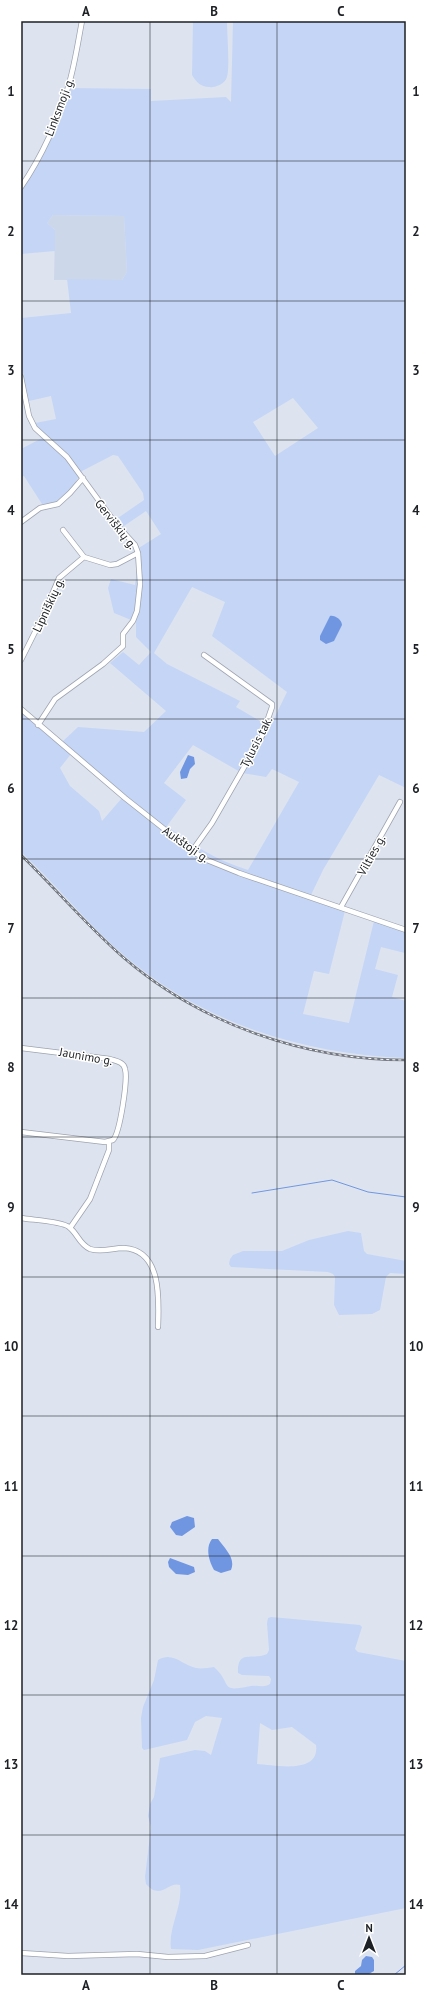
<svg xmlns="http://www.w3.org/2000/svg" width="427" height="1996" font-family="'PT Sans',sans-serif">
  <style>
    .built { fill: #cdd7ea }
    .green { fill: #c5d5f5; fill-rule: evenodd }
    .water { fill: #7096e2 }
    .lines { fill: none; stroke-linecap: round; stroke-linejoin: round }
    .stream { stroke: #7096e2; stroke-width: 1 }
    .minor-casing { stroke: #9da3af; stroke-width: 6 }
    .minor { stroke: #fff; stroke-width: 4.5 }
    .rail-casing { stroke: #737880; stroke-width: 2.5 }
    .rail { stroke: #fff; stroke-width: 1; stroke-dasharray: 3; stroke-linecap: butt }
    .grid { fill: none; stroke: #1d2024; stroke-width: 1; stroke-opacity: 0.55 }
    .labels { text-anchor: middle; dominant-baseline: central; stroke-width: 3; stroke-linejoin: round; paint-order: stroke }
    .street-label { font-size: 12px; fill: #1d2024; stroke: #fff }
    .neatline { fill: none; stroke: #1d2024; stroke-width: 1.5 }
    .grid-label { font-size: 13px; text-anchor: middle; font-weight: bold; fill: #1d2024 }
  </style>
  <rect width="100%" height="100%" fill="#dde4f0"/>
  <path class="built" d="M53,215l71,1 3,56 -5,8h-68l1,-50 -8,-7z"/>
  <path class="green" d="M193,21h34c0,12 3,46 0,56 -2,7 -12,11 -18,10 -8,0 -13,-5 -17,-12z
    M233,21h173v767l-27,-13 -56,95 -12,25 -91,-31 -19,-11 -54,-40 -85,-71 16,-15 66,5 22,-21 -56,-48 13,-11 16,13 12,-13 -15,-15v-15l-22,-9 -6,-25 3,-9 24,6c1,-11 5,-24 -1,-34l27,-17 -15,-23 -25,17 -6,-8 29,-20 -1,-7 -25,-37 -5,-1 -31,16 -10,17 -14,12 -5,3 -11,1 -18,-28 -3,1v-28l25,-13 -11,-13 21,-4 -5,-23 -22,5 -8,-38v-45l50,-5 -4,-34 55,1 5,-8 -3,-56 -71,-1 -6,8 8,7v21l-34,3v-63l31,-54 20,-49 79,1v12l75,-4 5,5zM293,398l25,30 -43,28 -22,-34zM192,587l33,15 -13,34 75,56 -17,35 -34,-20 4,-6 -73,-37 -13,-11zM193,745l49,28 24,4 6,-8 27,13 -51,88c-32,-10 -54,-24 -81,-44l19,-26 -22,-17z
    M21,711l50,43 -11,14 10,18 29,25 3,10 20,-23 81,62 19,9 123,42 -16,63 -15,-3 -11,43 46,9 25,-102 32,10 -1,22 -24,-6 -6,22 23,6 -6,22 14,4v57c-102,-4 -201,-34 -280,-101 -38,-32 -68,-71 -105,-105z
    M348,1231l13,2 3,18 3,3 39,7v13l-16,-1 -4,4 -6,33 -8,4 -33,1 -5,-10 1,-28 -2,-3 -5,-2 -97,-5 -2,-3 1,-5 3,-4 10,-4h39l27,-11z
    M271,1617l89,8 2,2 -7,22 3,3 48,9v247l-208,42 -27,-1c-3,-22 12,-42 9,-64 -12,-4 -19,16 -34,-1l-1,-7 6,-50 -3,-11 2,-12 4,-7 6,-39 35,-8 10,1 6,4 11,-37 -16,-2 -11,6 -8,18 -43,10 -2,-2 -1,-30 2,-11 11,-27 4,-20c15,-9 24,5 38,8 5,1 12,0 18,-1 19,17 4,26 37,19 8,-1 13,2 19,-2l1,-5 -2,-3 -27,-1 -4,-2c-1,-25 15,-12 29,-19l2,-4 -2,-27 1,-5zM260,1723l12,7 20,-3 24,18c4,30 -41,20 -59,19z"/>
  <path class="water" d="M330,616c5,-1 12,4 12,9l-8,16 -8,3 -6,-4v-4z
    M188,755l6,2 1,7 -5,5 -3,9 -6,1 -1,-7z
    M187,1516l7,2 1,9 -13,9 -6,-1 -6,-8 2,-5z
    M212,1539h6c7,10 18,19 13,31l-10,3 -7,-3c-5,-9 -9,-22 -2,-31z
    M170,1558l24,9 1,5 -7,3 -12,-1 -7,-7 -1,-5z
    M366,1956l6,1 2,3v11l-7,4 -12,-1v-3l6,-5 1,-6z"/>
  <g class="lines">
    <path class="stream" d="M252,1193l80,-13 36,12 38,5
      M394,1975l12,-10"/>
    <g class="minor-casing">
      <path id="minor" d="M21,187c20,-29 39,-70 48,-103 6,-21 9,-42 13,-63
        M21,377l8,39 6,12 32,29 49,67 19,21 3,8 2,31 -3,27 -4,10 -10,13v12l-20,18 -48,35 -17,26
        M21,522l19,-14 18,-4 12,-11 13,-15
        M63,530l21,27 26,8 7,-1 21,-11
        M21,660l22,-44 16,-38 25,-21
        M21,709l104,89 67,53 15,9 32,13 167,57
        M192,851l20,-28 50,-87 10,-29v-3l-68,-49
        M341,907l59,-105
        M21,1048l89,11c6,2 14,3 15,10 3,10 -5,64 -12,71l-8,2 -84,-10
        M21,1218c11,2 40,3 48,9 9,7 10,17 21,22 12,4 22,-1 34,-1 38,2 35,52 34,79
        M70,1228l20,-29 19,-49v-8
        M21,1953l47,3 69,-2 31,3 37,-1 43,-11"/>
    </g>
    <use href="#minor" class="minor"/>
    <g class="rail-casing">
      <path id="rail" d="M21,855c35,34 66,71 103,103 77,66 181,102 282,102"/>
    </g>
    <use href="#rail" class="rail"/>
  </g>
  <path class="grid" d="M150,21v1954M277,21v1954M21,161h385M21,301h385M21,440h385M21,580h385M21,719h385M21,859h385M21,998h385M21,1137h385M21,1277h385M21,1416h385M21,1556h385M21,1695h385M21,1835h385"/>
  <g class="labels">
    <g class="street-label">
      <text transform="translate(59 107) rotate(-69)">Linksmoji g.</text>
      <text transform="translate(116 524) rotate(52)">Gerviškių g.</text>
      <text transform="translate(48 605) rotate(-65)">Lipniškių g.</text>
      <text transform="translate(256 742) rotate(-63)">Tylusis tak.</text>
      <text transform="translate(186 844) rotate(35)">Aukštoji g.</text>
      <text transform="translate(371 855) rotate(-61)">Vilties g.</text>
      <text transform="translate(86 1056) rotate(10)">Jaunimo g.</text>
    </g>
  </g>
  <rect width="427" height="1996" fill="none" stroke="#ffffff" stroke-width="44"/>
  <g transform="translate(369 1938)" stroke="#ffffff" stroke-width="3" paint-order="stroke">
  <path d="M0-3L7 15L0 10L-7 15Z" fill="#1d2024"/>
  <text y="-6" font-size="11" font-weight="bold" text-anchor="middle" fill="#1d2024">N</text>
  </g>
  <rect x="22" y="22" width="383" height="1952" class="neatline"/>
  <g class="grid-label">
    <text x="86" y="16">A</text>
    <text x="214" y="16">B</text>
    <text x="341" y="16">C</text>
    <text x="11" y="96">1</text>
    <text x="416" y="96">1</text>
    <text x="11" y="236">2</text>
    <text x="416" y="236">2</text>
    <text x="11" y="375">3</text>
    <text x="416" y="375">3</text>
    <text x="11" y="515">4</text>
    <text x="416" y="515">4</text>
    <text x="11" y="654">5</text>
    <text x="416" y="654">5</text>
    <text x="11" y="793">6</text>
    <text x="416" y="793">6</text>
    <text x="11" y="933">7</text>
    <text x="416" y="933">7</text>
    <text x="11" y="1072">8</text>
    <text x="416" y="1072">8</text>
    <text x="11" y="1212">9</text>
    <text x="416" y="1212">9</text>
    <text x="11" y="1351">10</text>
    <text x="416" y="1351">10</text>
    <text x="11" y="1491">11</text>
    <text x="416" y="1491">11</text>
    <text x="11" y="1630">12</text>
    <text x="416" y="1630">12</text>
    <text x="11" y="1769">13</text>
    <text x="416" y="1769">13</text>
    <text x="11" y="1909">14</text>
    <text x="416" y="1909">14</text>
    <text x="86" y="1990">A</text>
    <text x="214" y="1990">B</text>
    <text x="341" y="1990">C</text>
  </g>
</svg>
